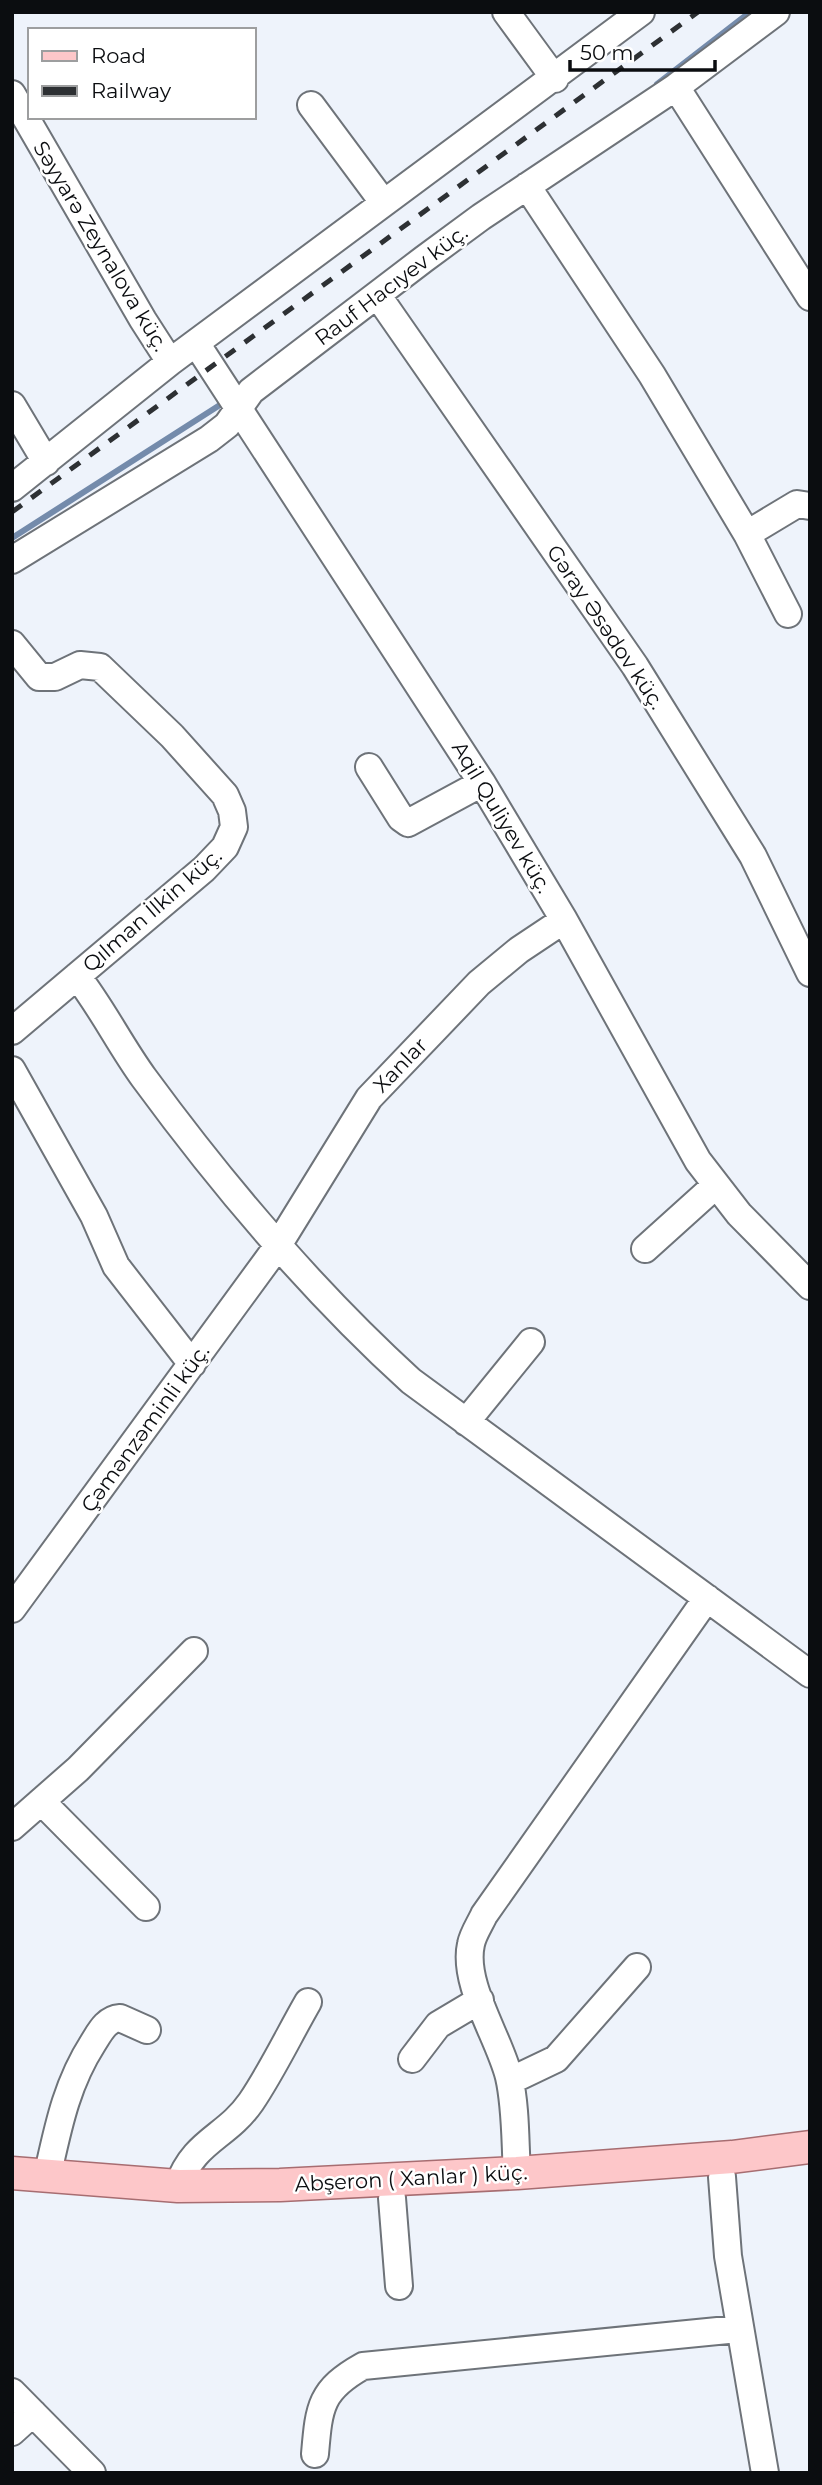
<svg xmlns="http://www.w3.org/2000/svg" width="822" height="2485" font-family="Montserrat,sans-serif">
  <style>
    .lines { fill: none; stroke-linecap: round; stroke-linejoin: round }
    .stream { stroke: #748bab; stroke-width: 6 }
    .minor-casing { stroke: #6e7379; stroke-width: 30 }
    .major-casing { stroke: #a76d71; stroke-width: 35 }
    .minor { stroke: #fff; stroke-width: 26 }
    .major { stroke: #fdc7c9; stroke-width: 32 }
    .rail { stroke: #2d3033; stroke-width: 5; stroke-dasharray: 12 12; stroke-linecap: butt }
    .labels { text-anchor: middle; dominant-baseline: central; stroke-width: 5; stroke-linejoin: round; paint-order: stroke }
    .street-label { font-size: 21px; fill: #0b0d10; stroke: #fff }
  </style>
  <rect width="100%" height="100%" fill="#eef3fb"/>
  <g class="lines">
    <path class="stream" d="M657,84l93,-72
      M12,538l211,-135"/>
    <g class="minor-casing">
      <path id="minor" d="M506,12l49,67
        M676,87l134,210
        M12,94l131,226 27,42
        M311,105l72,97
        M527,186l125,189 95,159 50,-30 13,2
        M378,296l257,370 118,190 57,117
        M196,343l286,440 82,137 134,241 41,53 71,72
        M12,405l34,57
        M12,488l158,-126 471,-350
        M747,534l41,80
        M12,560l197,-121 18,-14 24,-34 173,-132 57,-42 195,-130 100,-75
        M12,644l27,33h16l25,-12 20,2 72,69 53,59 7,16 2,16 -9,20 -21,22 -192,162
        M369,767l32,51 7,5 74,-40
        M77,976c25,32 43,69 67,102 80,109 167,212 267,303l399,293
        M12,1070l82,146 22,50 76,98
        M645,1249l71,-64
        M466,1422l65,-80
        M12,1609l265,-362 92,-149 110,-115 40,-33 45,-30
        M42,1802l104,105
        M12,1827l66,-58 116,-118
        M412,2059l26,-34 42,-25
        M510,2081l46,-22 81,-92
        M517,2173c-2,-31 -1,-66 -8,-96 -10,-40 -47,-93 -38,-133 2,-10 9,-20 13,-29l223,-317
        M47,2177c11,-49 19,-92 46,-134 7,-11 13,-24 27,-25l27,12
        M722,2177l6,79 37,217
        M178,2186c16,-46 48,-48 73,-84 21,-31 38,-67 57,-100
        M392,2198l7,88
        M12,2392l80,81
        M12,2432l21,-19
        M315,2454c4,-47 5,-64 48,-88l375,-37"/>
    </g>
    <g class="major-casing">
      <path id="major" d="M12,2173l166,13 102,-1 237,-12 215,-16 78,-10"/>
    </g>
    <use href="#minor" class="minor"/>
    <use href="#major" class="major"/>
    <path class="rail" d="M12,512l686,-500"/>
  </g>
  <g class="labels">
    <g class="street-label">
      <text transform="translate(101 246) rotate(59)">Səyyarə Zeynalova küç.</text>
      <text transform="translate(391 285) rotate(-37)">Rauf Hacıyev küç.</text>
      <text transform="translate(606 627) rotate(56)">Gəray Əsədov küç.</text>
      <text transform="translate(502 817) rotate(59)">Aqil Quliyev küç.</text>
      <text transform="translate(152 910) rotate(-41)">Qılman İlkin küç.</text>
      <text transform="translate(400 1065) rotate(-46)">Xanlar</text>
      <text transform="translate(145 1428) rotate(-54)">Çəmənzəminli küç.</text>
      <text transform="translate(411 2178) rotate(-3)">Abşeron ( Xanlar ) küç.</text>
    </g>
  </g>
  <rect width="822" height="2485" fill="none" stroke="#0b0d10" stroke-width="28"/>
  <rect x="28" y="28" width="228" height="91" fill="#ffffff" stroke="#9d9e9f" stroke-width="2"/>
  <rect x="42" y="51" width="35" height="10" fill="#fdc7c9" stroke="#9d9e9f" stroke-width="2"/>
  <text x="91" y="63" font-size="21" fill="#0b0d10">Road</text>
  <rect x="42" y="86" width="35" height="10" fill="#2d3033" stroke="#9d9e9f" stroke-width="2"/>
  <text x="91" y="98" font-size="21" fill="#0b0d10">Railway</text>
  <path d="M570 60v10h145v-10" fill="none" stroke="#0b0d10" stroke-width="3.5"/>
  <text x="580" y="60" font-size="21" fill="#0b0d10" stroke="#ffffff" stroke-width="5" paint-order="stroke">50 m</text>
</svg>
